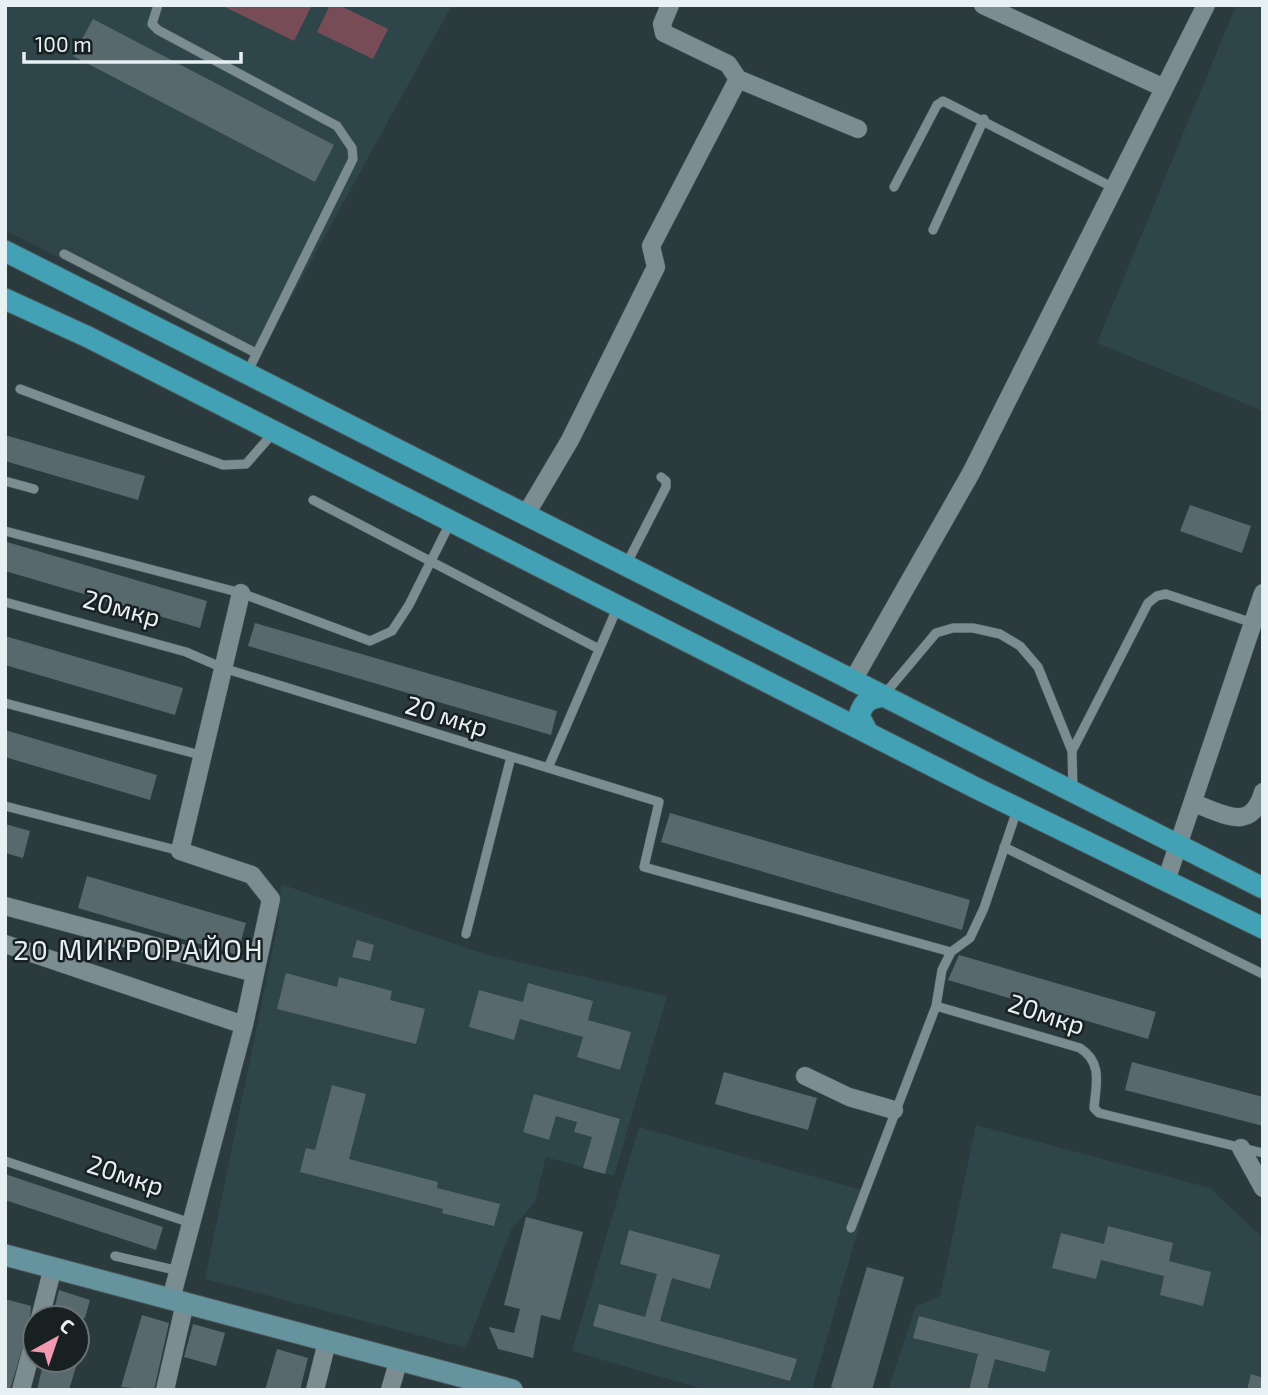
<svg xmlns="http://www.w3.org/2000/svg" width="1268" height="1395" font-family="'Exo 2',sans-serif">
  <style>
    .built { fill: #2e454a }
    .green { fill: #784c57 }
    .building { fill: #58696d }
    .lines { fill: none; stroke-linecap: round; stroke-linejoin: round }
    .service-casing { stroke: #49575a; stroke-width: 10 }
    .minor-casing { stroke: #49575a; stroke-width: 19 }
    .secondary-casing { stroke: #49575a; stroke-width: 23 }
    .trunk-casing { stroke: #49575a; stroke-width: 23 }
    .service { stroke: #7b8d91; stroke-width: 9 }
    .minor { stroke: #7b8d91; stroke-width: 18 }
    .secondary { stroke: #65949e; stroke-width: 21 }
    .trunk { stroke: #42a1b4; stroke-width: 21 }
    .labels { text-anchor: middle; dominant-baseline: central; stroke-width: 5; stroke-linejoin: round; paint-order: stroke }
    .street-label { font-size: 26px; fill: #e7f0f3; stroke: #192021 }
    .neighbourhood-label { font-size: 28px; letter-spacing: 2px; fill: #e7f0f3; stroke: #192021 }
  </style>
  <rect width="100%" height="100%" fill="#2a3a3d"/>
  <path class="built" d="M5,5h447l-195,355 -252,-130z
    M1236,5h27v406l-166,-68z
    M281,884l203,70 183,42 -53,180 -68,-19 -11,45 -24,28 -45,118 -261,-69 73,-356z
    M976,1125l234,63 53,50v152h-375l28,-84 24,-10z
    M639,1127l230,65 -57,198h-106l-134,-39z"/>
  <path class="green" d="M221,5h91l-18,36z
    M330,5h9l49,24 -15,30 -56,-27z"/>
  <path class="building" d="M93,19l241,126 -19,37 -242,-126z
    M5,435l140,41 -7,24 -133,-39z
    M1190,505l61,21 -9,27 -62,-22z
    M7,542l200,59 -7,27 -195,-57z
    M255,623l302,88 -6,24 -303,-89z
    M5,636l178,52 -8,27 -170,-50z
    M5,730l152,45 -7,25 -145,-43z
    M670,813l300,87 -8,30 -301,-88z
    M5,824l25,7 -7,27 -18,-5z
    M87,876l159,47 -9,32 -159,-47z
    M357,940l17,5 -4,16 -18,-4z
    M959,955l197,57 -8,27 -200,-59z
    M286,973l51,14 2,-10 53,14 -2,9 35,9 -9,35 -139,-35z
    M528,983l65,18 -5,19 43,12 -11,38 -43,-13 6,-20 -63,-18 -6,21 -45,-13 10,-37 44,12z
    M1132,1062l131,35v29l-138,-36z
    M724,1072l93,26 -9,32 -93,-26z
    M332,1085l34,9 -17,65 89,23 -1,6 63,16 -6,22 -52,-13 1,-4 -143,-37 6,-24 9,2z
    M534,1094l86,25 -15,55 -22,-6 9,-31 -18,-5 3,-10 -21,-6 -7,24 -26,-8z
    M5,1174l158,53 -7,23 -151,-50z
    M526,1217l57,15 -23,88 -19,-5 -8,43 -35,-9 -9,-22 25,6 6,-24 -16,-4z
    M1108,1226l65,17 -4,18 42,11 -8,34 -43,-11 4,-19 -63,-16 -5,19 -44,-11 9,-35 43,11z
    M629,1230l91,25 -10,34 -38,-11 -12,43 137,38 -7,22 -197,-55 6,-22 46,13 12,-43 -37,-10z
    M867,1267l37,10 -32,113h-32l-9,-3z
    M59,1290l31,10 -5,18h-33z
    M5,1299l26,7 -1,16 -20,68h-5z
    M142,1315l27,8 -15,67 -33,-3z
    M919,1316l131,35 -5,21 -50,-13 -8,31h-18l9,-36 -65,-16z
    M193,1324l32,9 -9,33 -32,-9z
    M277,1349l31,9 -8,32h-35z
    M44,1360h34l-9,30h-32z
    M1251,1374l12,4 -2,12h-14z"/>
  <g class="lines">
    <g class="service-casing">
      <path id="service" d="M158,5l-6,19 6,6 179,96 15,22 1,11 -106,214
        M894,187l43,-82 6,-4 171,87
        M933,230l51,-111
        M64,254l192,99
        M20,389l203,76 23,-1 28,-32
        M5,481l29,8
        M313,500l286,149
        M5,531l236,62 129,48 22,-10 17,-26 42,-84
        M626,565l40,-78v-6l-5,-4
        M5,602l181,50 37,16 436,134 -15,65 307,85
        M883,696l53,-63 17,-5h20l27,6 20,12 18,21 34,84 1,39
        M5,703l199,53
        M1072,751l76,-148 9,-7 9,-2 87,29
        M548,768l70,-162
        M5,806l175,45
        M1004,847l259,127
        M466,934l45,-177
        M936,1006l144,42c23,15 16,36 14,60l5,5 164,40
        M5,1161l186,62
        M851,1228l85,-222 6,-36 9,-18 19,-14 14,-30 33,-98
        M115,1256l64,15"/>
    </g>
    <g class="minor-casing">
      <path id="minor" d="M983,5l181,83
        M738,79l120,50
        M525,516l45,-76 86,-173 -5,-21 87,-167 -10,-15 -64,-31 -2,-9 8,-19
        M852,682l119,-209 235,-468
        M1193,803c30,10 58,31 70,-11
        M1166,881l97,-288
        M5,906l250,67
        M5,944l239,81
        M805,1076l44,21 45,13
        M1241,1148l22,40
        M171,1299l73,-274 27,-126 -19,-24 -72,-24 61,-258
        M40,1318l13,-51
        M21,1390l14,-53
        M165,1390l20,-87
        M315,1390l12,-48
        M390,1390l9,-31"/>
    </g>
    <g class="secondary-casing">
      <path id="secondary" d="M5,1255l507,135"/>
    </g>
    <g class="trunk-casing">
      <path id="trunk" d="M5,251l1258,637
        M5,299l83,38 886,450 289,141
        M868,733l-9,-17c4,-14 10,-18 24,-20"/>
    </g>
    <use href="#service" class="service"/>
    <use href="#minor" class="minor"/>
    <use href="#secondary" class="secondary"/>
    <use href="#trunk" class="trunk"/>
  </g>
  <g class="labels">
    <g class="street-label">
      <text transform="translate(122 607) rotate(15)">20мкр</text>
      <text transform="translate(447 715) rotate(17)">20 мкр</text>
      <text transform="translate(1047 1013) rotate(18)">20мкр</text>
      <text transform="translate(126 1174) rotate(18)">20мкр</text>
    </g>
    <g class="neighbourhood-label">
      <text x="139" y="949">20 МИКРОРАЙОН</text>
    </g>
  </g>
  <rect width="1268" height="1395" fill="none" stroke="#e7f0f3" stroke-width="14"/>
  <g transform="translate(56 1339) rotate(40)"><circle r="33" fill="#192021" stroke="#6b7375" stroke-width="2"/>
  <path d="M0-5L12 26L0 18L-12 26Z" fill="#f29ab0"/>
  <text y="-10" font-size="19" font-weight="bold" text-anchor="middle" fill="#e7f0f3">С</text>
  </g>
  <path d="M24 52v10h217v-10" fill="none" stroke="#e7f0f3" stroke-width="3.5"/>
  <text x="35" y="52" font-size="21" fill="#e7f0f3" stroke="#192021" stroke-width="5" paint-order="stroke">100 m</text>
</svg>
